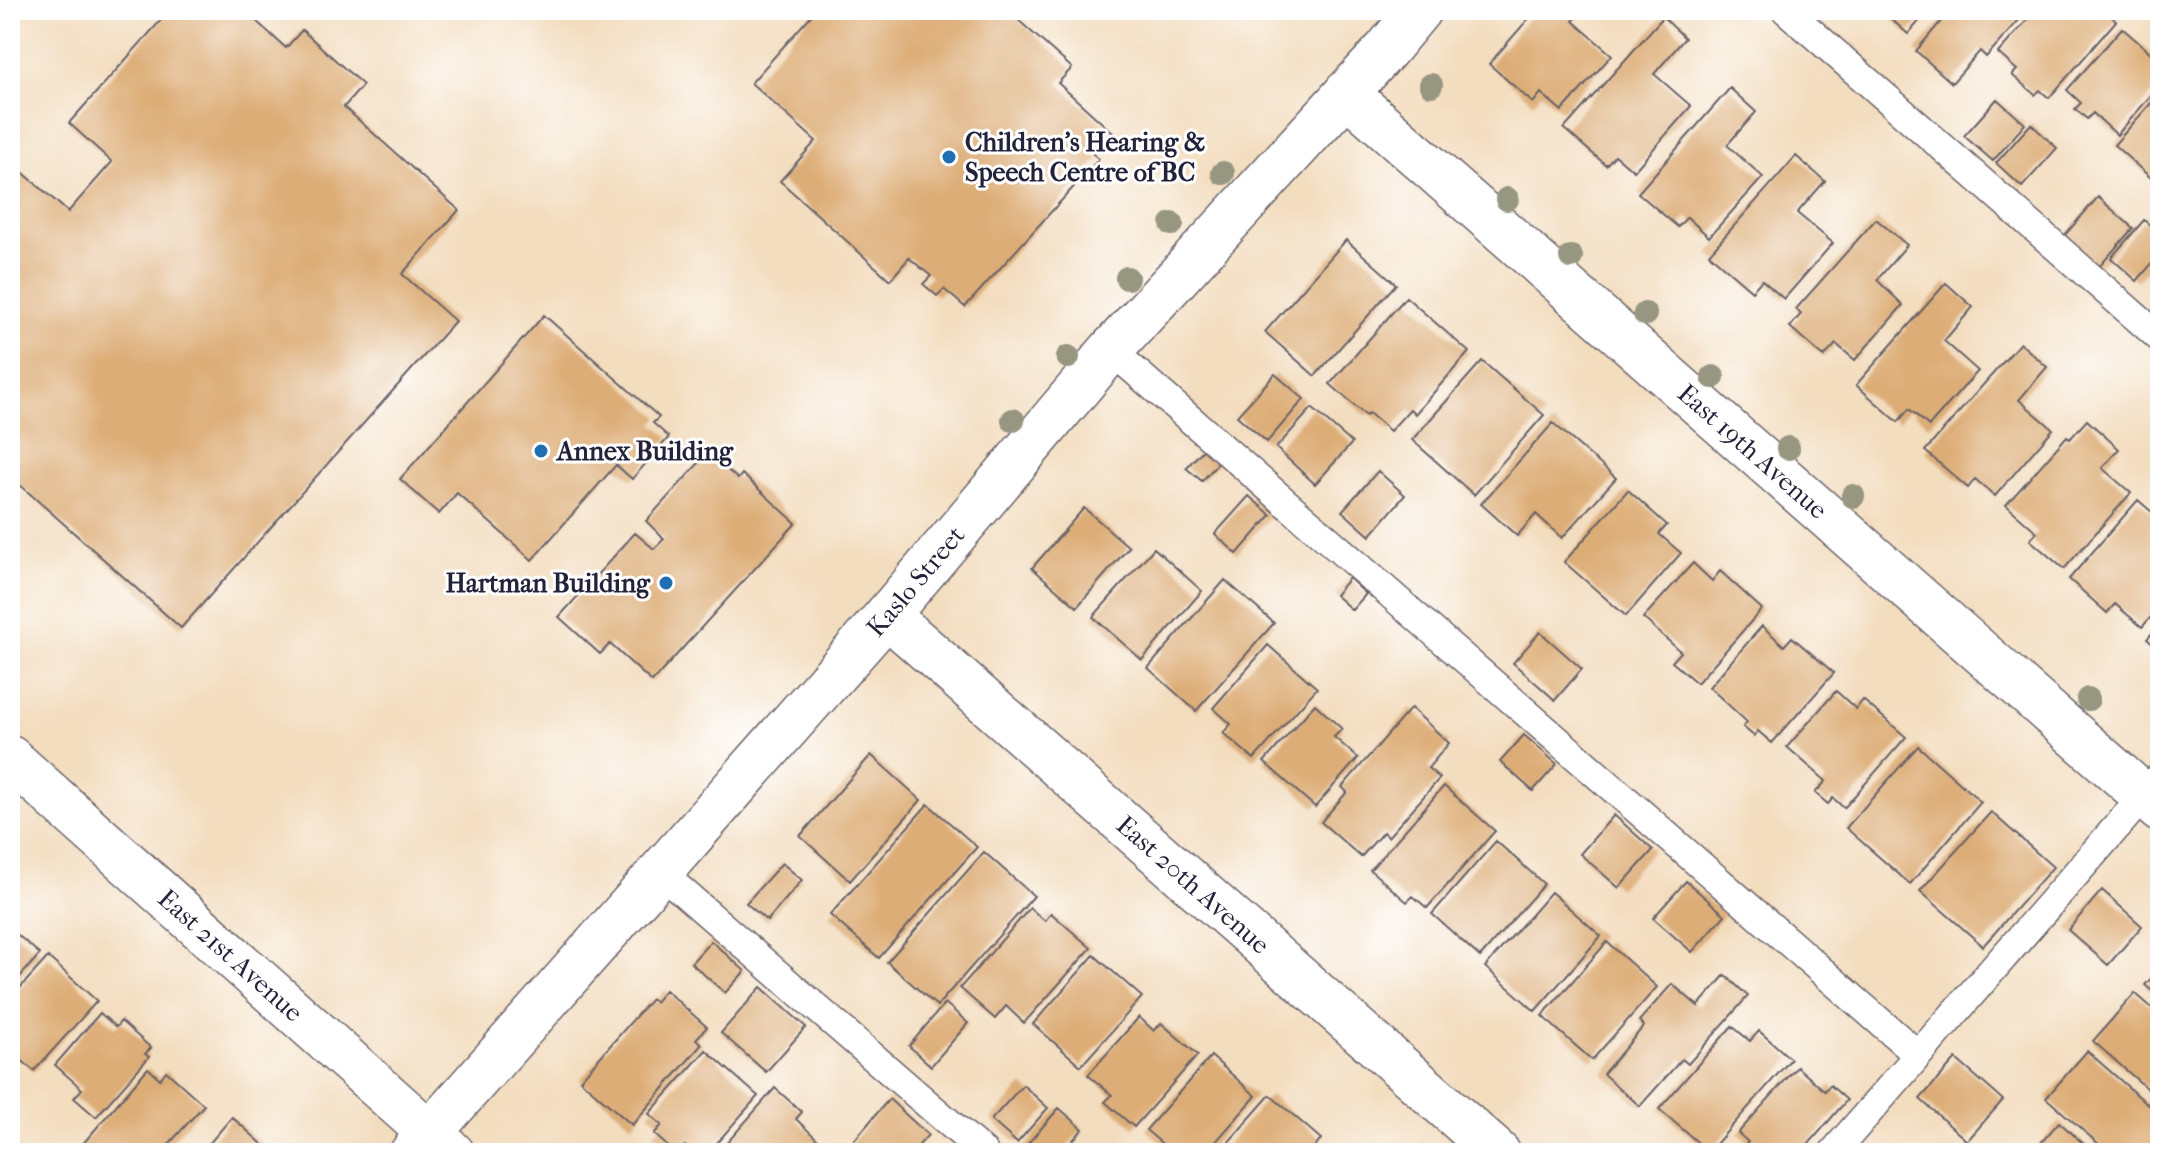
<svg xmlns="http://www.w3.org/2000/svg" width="2170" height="1163" font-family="'IM FELL French Canon',serif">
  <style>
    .building { fill: #ddad77 }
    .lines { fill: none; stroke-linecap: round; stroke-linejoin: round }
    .lane-casing { stroke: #6b6369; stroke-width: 31 }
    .street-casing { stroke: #6b6369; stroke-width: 47 }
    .lane { stroke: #fff; stroke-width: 28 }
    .street { stroke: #fff; stroke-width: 44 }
    .tree { fill: #979681 }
    .poi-dot { fill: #1f6fb2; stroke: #fff; stroke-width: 3 }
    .labels { text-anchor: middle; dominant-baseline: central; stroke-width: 6; stroke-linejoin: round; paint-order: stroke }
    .poi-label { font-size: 26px; font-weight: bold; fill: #22223b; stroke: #fff; text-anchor: start }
    .street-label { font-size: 26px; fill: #22223b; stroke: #fff }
  </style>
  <rect width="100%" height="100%" fill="#fff"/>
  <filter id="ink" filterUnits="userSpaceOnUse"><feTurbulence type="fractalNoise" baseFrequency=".0125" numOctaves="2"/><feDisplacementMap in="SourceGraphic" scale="16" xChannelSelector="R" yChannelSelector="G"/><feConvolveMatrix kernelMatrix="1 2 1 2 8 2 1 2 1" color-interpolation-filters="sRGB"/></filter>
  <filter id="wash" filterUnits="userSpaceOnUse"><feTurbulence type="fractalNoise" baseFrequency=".006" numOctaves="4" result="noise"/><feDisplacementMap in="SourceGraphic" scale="32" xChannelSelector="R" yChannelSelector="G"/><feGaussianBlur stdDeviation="1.8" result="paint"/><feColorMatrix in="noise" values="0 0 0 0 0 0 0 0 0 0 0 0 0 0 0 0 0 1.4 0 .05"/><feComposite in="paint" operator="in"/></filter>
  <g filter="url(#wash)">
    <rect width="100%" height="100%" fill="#f3ddbf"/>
    <g id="blocks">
      <path class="building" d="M170,10h74l42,38 16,-18 61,55 -19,22 115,103 -57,64 53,47 -274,307 -171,-152v-315l58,51 44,-50 -43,-39z
        M816,10h82l3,3 3,-3h103l65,58 -14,15 55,50 -20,21 6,5 -134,148 -21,-18 -7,7 -14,-12 8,-8 -22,-18 -19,22 -110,-99 36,-40 -65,-58z
        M1536,10h47l-10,11 39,34 -50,56 -21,-18 -8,10 -44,-39z
        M1881,10h48l-21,24z
        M1940,10h88l-42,47 -6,-6 -28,32 -36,-32 27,-32 -6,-6z
        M2036,10h68l12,11 -67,77 -9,-8 -5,5 -23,-20 5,-5 -19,-17z
        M1663,17l22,21 -31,36 37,32 -57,65 -19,-16 -9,10 -42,-36z
        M2122,28l38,33v24l-43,50 -24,-22 -6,6 -12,-10 6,-6 -14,-13z
        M1730,88l26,24 -29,33 36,32 -54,60 -22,-20 -9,10 -40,-34z
        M2160,93v93l-46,-41z
        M1997,99l28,25 -32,37 -29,-25z
        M2031,124l26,24 -35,39 -26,-24z
        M1796,156l29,25 -28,32 36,30 -49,56 -22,-19 -10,11 -43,-37z
        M2098,197l35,31 -34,39 -35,-31z
        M2160,206v19l-9,-8z
        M1876,219l31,26 -30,35 26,25 -48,55 -19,-16 -12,13 -34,-30 11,-13 -5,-5z
        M2144,220l16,14v20l-23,27 -26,-23z
        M1346,240l50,44 -81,92 -50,-44z
        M1946,283l27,24 -29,34 34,30 -49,55 -20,-17 -11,13 -42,-37z
        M1406,297l63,55 -54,62 -5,-5 -20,22 -21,-18 -3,3 -36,-32z
        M544,315l115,102 -6,6 16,14 -37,42 -16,-14 -84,95 -75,-67 -18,21 -39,-35z
        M2020,343l27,24 -28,33 34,29 -58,67 -20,-17 -7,9 -43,-37z
        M1482,361l62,54 -70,80 -62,-55z
        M1275,374l29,25 -37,43 -30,-26z
        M1312,408l40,35 -37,41 -39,-36z
        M2087,420l32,29 -17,19 29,25 -67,76 -34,-29 7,-8 -31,-27 61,-69 3,3z
        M1553,423l63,55 -54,60 -26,-24 -19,22 -36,-32z
        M1204,449l15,13 -17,19 -16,-13z
        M708,453l30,26 4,-5 54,49 -144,159 -42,-38 -10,10 -41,-37 76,-84 19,16 10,-10 -18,-18z
        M1378,471l27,24 -35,41 -28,-25z
        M1628,490l39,35 -8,9 22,19 -55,63 -62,-54z
        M1249,496l22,19 -34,39 -22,-20z
        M2138,500l22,19v88l-18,20 -27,-23 -8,9 -38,-34z
        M1084,508l45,39 -52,60 -45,-39z
        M1154,548l48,43 -60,69 -49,-43z
        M1693,563l19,18 8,-10 42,38 -65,74 -25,-21 9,-10 -38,-34z
        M1349,578l17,16 -14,16 -17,-15z
        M1225,580l49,43 -78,88 -48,-43z
        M2160,624v27l-13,-12z
        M1762,626l22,20 8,-9 42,36 -62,70 -14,-12 -4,5 -11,-9 4,-5 -38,-35z
        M1540,632l42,37 -27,31 -42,-37z
        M1268,645l49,43 -63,71 -31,-26 8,-9 -18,-16z
        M1836,691l20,18 7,-9 43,37 -62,71 -11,-10 -5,6 -13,-11 11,-12 -39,-34z
        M1315,704l27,25 -8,8 24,21 -43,49 -51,-45z
        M1411,708l38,35 -21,25 12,10 -52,59 -5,-5 -22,25 -40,-35 26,-30 -5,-5z
        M1524,735l33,29 -24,27 -33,-29z
        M1918,746l63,56 -71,82 -64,-56z
        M871,755l50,45 -71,81 -50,-45z
        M1444,786l51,45 -68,77 -14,-12 -6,6 -37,-32z
        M928,804l49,43 -98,111 -49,-43z
        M1991,812l62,55 -70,79 -63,-55z
        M1614,815l39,35 -34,38 -39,-34z
        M1496,841l48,43 -64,73 -48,-43z
        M984,852l50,44 -97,110 -50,-44z
        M782,863l20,17 -35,41 -21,-18z
        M1686,881l39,34 -33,37 -39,-34z
        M2102,890l40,36 -34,39 -40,-35z
        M1551,892l50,44 -66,75 -50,-44z
        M1030,908l15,13 6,-8 40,35 -67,75 -18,-17 -11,13 -35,-31z
        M13,931l27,23 -30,34v-54z
        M711,941l34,30 -20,22 -34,-30z
        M1607,942l50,45 -65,73 -50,-44z
        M1094,955l48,42 -61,69 -48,-42z
        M48,957l49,44 -63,70 -24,-21v-51z
        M2160,969v29l-15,-13z
        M1725,975l23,21 -60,68 -6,-5 -42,47 -37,-32 41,-48 -5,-5 33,-37 26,22z
        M761,987l45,40 -40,45 -45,-39z
        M665,990l42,37 -11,12 6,5 -70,81 -52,-45 71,-81 4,3z
        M2135,993l25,22v85l-67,-59z
        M945,1003l23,20 -37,43 -22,-20z
        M100,1013l16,14 5,-6 30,27 -6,6 4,3 -53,60 -22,-19 8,-9 -27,-24z
        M1139,1017l15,14 7,-8 37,32 -64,72 -29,-25 7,-7 -24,-20z
        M1732,1026l18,15 9,-10 32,28 -82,93 -50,-43z
        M706,1050l52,46 -50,57h-14l-9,-7 -6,7h-4l-21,-19 8,-9 -13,-11z
        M2087,1051l73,64v38h-51l-63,-55z
        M1211,1056l45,40 -50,57h-33l-27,-23z
        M1956,1059l47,41 -36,41 -47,-42z
        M1797,1067l28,24 5,-6 17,15 -46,53h-57l-3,-3 7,-8 -10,-9z
        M148,1068l12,11 6,-8 38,34 -43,48h-72l-8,-7z
        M1023,1085l25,23 -31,35 -26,-23z
        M775,1088l27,24 -6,7 22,21 -11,13h-89z
        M1270,1095l51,44 -12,14h-90z
        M889,1099l39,36 -16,18h-51l-10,-9z
        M1059,1108l24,21 -22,24h-33l-5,-4z
        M232,1117l40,36h-71z
        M2059,1122l35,31h-62z"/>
    </g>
  </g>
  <g filter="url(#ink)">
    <use href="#blocks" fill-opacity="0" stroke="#6b6369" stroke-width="2"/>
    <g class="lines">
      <g class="lane-casing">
        <path id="lane" d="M1786,10l374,328
          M1111,350l807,705
          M661,873l323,280
          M1833,1153l327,-376"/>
      </g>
      <g class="street-casing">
        <g id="street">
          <path id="s1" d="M1346,93l814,717"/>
          <path id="s2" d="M887,615l611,538"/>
          <path id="s3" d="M10,758l442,395"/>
          <path id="s4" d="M412,1153l475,-538 224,-265 275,-300 33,-40"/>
        </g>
      </g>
      <use href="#lane" class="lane"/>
      <use href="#street" class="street"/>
    </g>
    <g class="tree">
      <circle cx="1431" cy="85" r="12"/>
      <circle cx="1223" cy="173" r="12"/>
      <circle cx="1507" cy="199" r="12"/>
      <circle cx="1172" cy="224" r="12"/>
      <circle cx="1571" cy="257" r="12"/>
      <circle cx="1127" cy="278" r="12"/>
      <circle cx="1645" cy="314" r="12"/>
      <circle cx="1068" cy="357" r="12"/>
      <circle cx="1713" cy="377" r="12"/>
      <circle cx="1013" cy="420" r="12"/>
      <circle cx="1788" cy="448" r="12"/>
      <circle cx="1853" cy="496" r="12"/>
      <circle cx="2088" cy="699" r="12"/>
    </g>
  </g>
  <g class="poi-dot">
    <circle cx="949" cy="157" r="8"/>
    <circle cx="541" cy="451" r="8"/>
    <circle cx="666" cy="583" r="8"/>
  </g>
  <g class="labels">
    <g class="poi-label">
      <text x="965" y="142">Children’s Hearing &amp;<tspan x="965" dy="30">Speech Centre of BC</tspan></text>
      <text x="557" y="451">Annex Building</text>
      <text x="650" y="583" text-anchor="end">Hartman Building</text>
    </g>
    <g class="street-label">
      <text stroke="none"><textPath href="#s1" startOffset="542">East 19th Avenue</textPath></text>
      <text stroke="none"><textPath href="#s4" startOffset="762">Kaslo Street</textPath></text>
      <text stroke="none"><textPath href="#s2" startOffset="408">East 20th Avenue</textPath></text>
      <text stroke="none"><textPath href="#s3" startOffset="296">East 21st Avenue</textPath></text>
    </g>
  </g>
  <rect width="2170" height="1163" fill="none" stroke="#fff" stroke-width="40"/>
</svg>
